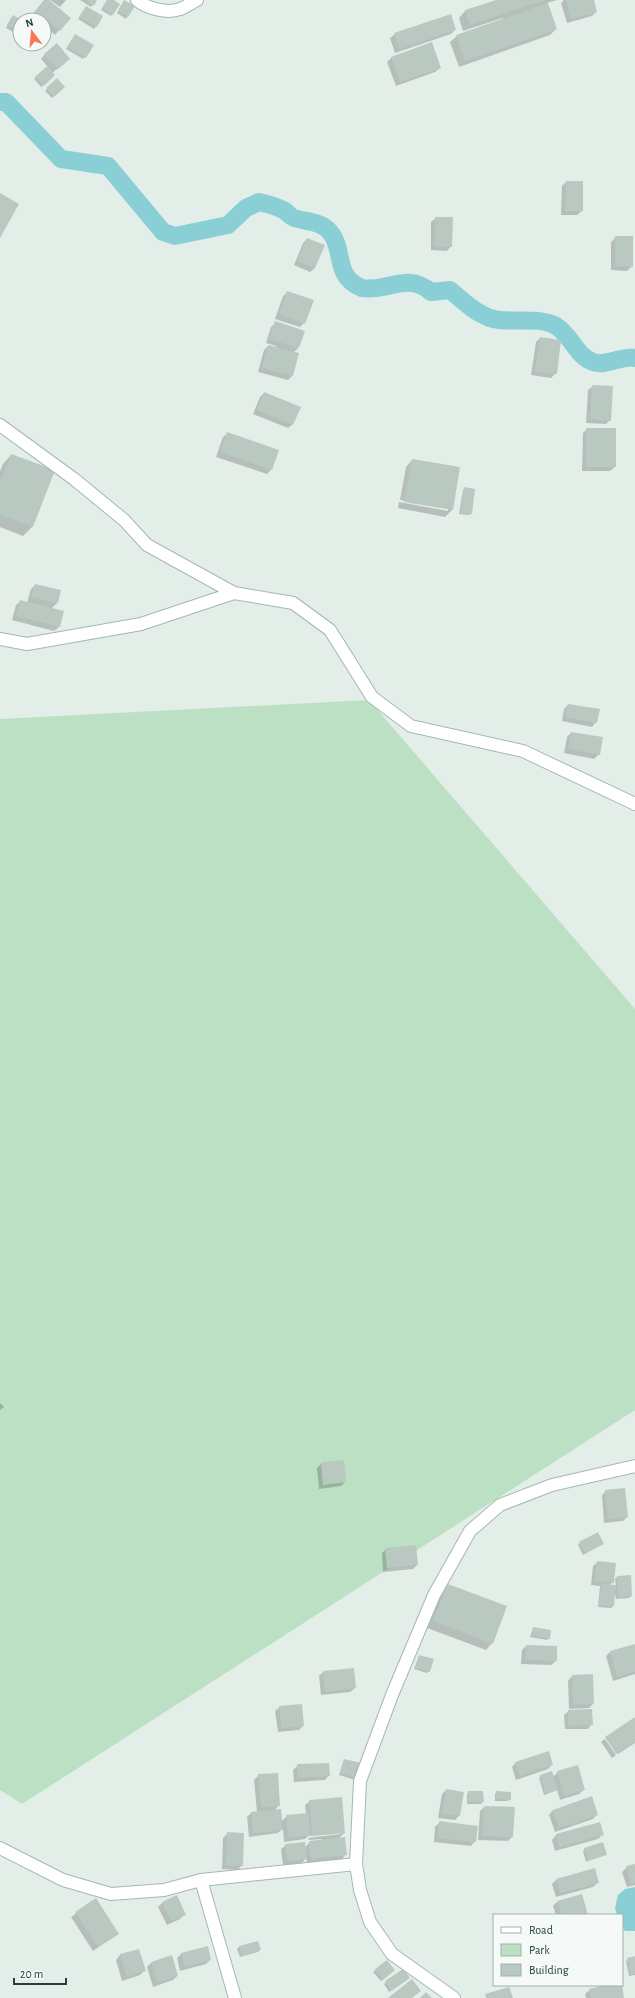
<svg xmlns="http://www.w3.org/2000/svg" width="635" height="1998" font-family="'Alegreya Sans',sans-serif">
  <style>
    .green { fill: #bce0c4 }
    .water { fill: #8acfd6 }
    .shadow { fill: #0003 }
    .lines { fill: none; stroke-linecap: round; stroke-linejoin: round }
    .canal { stroke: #8acfd6; stroke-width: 18 }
    .building { fill: #b9c9c2 }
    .street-casing { stroke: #a6b7b0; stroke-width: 14 }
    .street { stroke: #fff; stroke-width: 12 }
  </style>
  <rect width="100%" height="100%" fill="#e4eee9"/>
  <path class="green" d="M369,700l266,309v401l-613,394 -22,-14v-1071z"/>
  <path class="water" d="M635,1887v44h-10l-3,-4v-12h-5l-2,-7 3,-13 7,-6z"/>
  <path class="shadow" d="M45,0h3l22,18 -15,17 -11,-9v-6h-8l-5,-4z
    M50,0h16l-6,7z
    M80,0h16l-5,7z
    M107,0h5v14l-1,2 -10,-6z
    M499,0h58l-10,3 9,26 -6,6 -91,32 -9,-25 7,-6 46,-16v-2l-40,13 -4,-13 6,-7z
    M564,0h29l3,12 -4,4 -25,7 -6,-20z
    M122,4l11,3 -7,12 -9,-6z
    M85,9l17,7 -8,13 -16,-10z
    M11,18l9,2v16l-14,-8z
    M455,30l-4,4 -56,19 -5,-15 5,-4z
    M75,35l10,22 -2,2 -17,-10z
    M45,54l20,9 -13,10 2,2 -13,12 -7,-8 14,-12 -7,-8z
    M392,57l48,11 -5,4 -39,14 -9,-24z
    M57,80l7,7 -12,11 -7,-7z
    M566,182l16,29 -5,4h-16l1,-29z
    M436,218l15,28 -4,5 -16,-1v-28z
    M616,237l16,29 -5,5 -16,-1v-28z
    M307,239l8,29 -5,4 -16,-7 9,-22z
    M288,292l16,31 -4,4 -25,-8 8,-23z
    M276,322l28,10 -6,16 -5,5 5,1 -6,22 -4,4 -30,-8 6,-22 4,-4 8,2v-2l-10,-3 5,-16z
    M540,338l16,35 -5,5 -20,-3 5,-33z
    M593,386l17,34 -4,4 -20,-1 2,-33z
    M264,393l29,31 -5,4 -35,-14 7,-17z
    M587,429l28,38 -5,4h-28l1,-38z
    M228,433l43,37 -4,4 -51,-17 7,-20z
    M11,455l42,16 -21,56 -9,9 -23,-9v-56l3,-7z
    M412,460l47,8 -7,42 -7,7 -47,-9 1,-6 49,9v-2l-48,-9 6,-33z
    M465,488l6,26 -2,1 -10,-1 4,-24z
    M35,585l25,6 -3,12 -6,6 8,18 -5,4 -42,-11 4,-15 5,-4 6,2 4,-14z
    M568,705l28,17 -4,5 -30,-6 2,-12z
    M571,733l28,21 -5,5 -30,-6 3,-16z
    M0,1403l4,4 -4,3z
    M322,1463l23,19 -4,4 -22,3 -2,-21z
    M606,1491l21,26 -4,4 -19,2 -2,-28z
    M580,1543l23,1 -20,11 -5,-10z
    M386,1549l31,16 -4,4 -30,3 -1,-19z
    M598,1562l15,20 -4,4h7l-1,-7 2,-2 14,19 -2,2 -13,1 -2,-11 -1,18 -2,2 -13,-1 2,-21 -9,-1 2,-19z
    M448,1585l44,58 -6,7 -59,-22 15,-36z
    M533,1628l16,10 -2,2 -17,-3z
    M526,1646l30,15 -5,4 -30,-1 1,-14z
    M635,1648v26l-22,7 -7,-25 4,-4z
    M419,1656l10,15 -2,2 -13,-4z
    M323,1672l32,16 -5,4 -29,3 -2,-19z
    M572,1676l21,28 -4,4 -20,1 -1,-28z
    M280,1707l23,19 -4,4 -21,2 -3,-21z
    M569,1711l23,13 -4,5h-23l-1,-14z
    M635,1718v25l-17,11 -12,-16z
    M605,1739l11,16 -4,3 -11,-16z
    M344,1760l17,4 -6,16 -16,-5z
    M516,1763l36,2 -4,4 -32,11 -4,-13z
    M298,1765l31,10 -4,5 -31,2 -1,-12z
    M558,1772l26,18 -5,4 -19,6 -3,-10 -13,5 -5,-17 2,-2 12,1z
    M259,1775l20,30 -5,6 8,10 5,-5 19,-2 -1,-9 5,-4 34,32 -6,6 8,15 -4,5 -35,4 -1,-5 -4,5 -19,2 -2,-16 5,-4 19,2 5,-5 12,-1v-2l-13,1 -1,-2 33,-4v-2l-33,4 -3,3 -21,3 -1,-14 -5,5 -29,4 -2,-20 4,-4 6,-1 -3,-32z
    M446,1790l13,26 -4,4 -17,-2 4,-24z
    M469,1792l14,10 -2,2h-14v-10z
    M497,1792l13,7 -2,2h-13v-7z
    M484,1807l28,30 -4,4 -30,-1 2,-29z
    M553,1810l44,4 -4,5 -38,13 -6,-17z
    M440,1822l35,19 -4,5 -37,-4 1,-15z
    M600,1823l3,11 -5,5 -43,12 -3,-11 4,-5z
    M228,1833l14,32 -4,5 -16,-1 1,-31z
    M585,1849l21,5 -20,8 -3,-11z
    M635,1865v20l-8,2 -5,-15 5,-5z
    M556,1880l42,2 -5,5 -37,10 -4,-13z
    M96,1900l22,34 -25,17 -22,-34z
    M163,1902l22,12 -5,5 -13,6 -9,-18z
    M557,1902l30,13h-31l-3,-9z
    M257,1942l3,8 -2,2 -18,5 -3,-8 2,-2z
    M138,1950l6,21 -4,4 -18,6 -6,-21 4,-5z
    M181,1954l29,6 -4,4 -26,7 -3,-13z
    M635,1957v18l-6,1 -3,-15z
    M387,1961l5,11 -11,9 -8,-9z
    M151,1963l26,13 -4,4 -20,7 -6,-20z
    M403,1970l4,10 -18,12 -5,-8z
    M610,1985h11l2,13h-37l-1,-4 5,-4z"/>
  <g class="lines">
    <path class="canal" d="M0,102h6l55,57 47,7 55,66 12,4 53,-11 18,-17 13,-6c8,2 18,4 26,9 3,2 6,6 9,7 13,4 27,3 36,14 15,17 3,45 32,56 4,1 10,0 15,0 22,-3 35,-12 54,4l19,-2c13,11 30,28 49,30 16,2 42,-3 57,6 16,10 20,30 37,36 12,5 29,-7 42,-4"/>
  </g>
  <path class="building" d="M44,0h5l22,18 -11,13 -25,-20z
    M85,0h12l-3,6z
    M107,0h7l6,4 -7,11 -11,-7z
    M124,0l11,6 -7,11 -10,-6z
    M496,0h49l-75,25 -5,-15z
    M566,0h28l3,12 -26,7z
    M548,3l9,26 -92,32 -9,-26z
    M86,6l17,10 -6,11 -18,-10z
    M451,14l5,16 -56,19 -6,-16z
    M13,15l7,4v14l-13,-8z
    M75,34l19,11 -8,13 -19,-11z
    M432,42l9,26 -41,14 -9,-25z
    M57,43l13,16 -12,10 -14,-15z
    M47,66l8,9 -11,11 -9,-9z
    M57,78l8,9 -11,10 -8,-9z
    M566,181h17v30h-18z
    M0,193l19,11 -19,34z
    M435,217h18l-1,30h-17z
    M615,236h18v31l-18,-1z
    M307,238l18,7 -10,23 -18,-7z
    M287,291l27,9 -9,24 -26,-10z
    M275,321l30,10 -6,17 -30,-9z
    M540,337l21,3 -4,34 -22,-3z
    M268,345l31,8 -6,23 -31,-8z
    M592,385l21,1 -2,35 -21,-2z
    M264,392l37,15 -8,18 -36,-15z
    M586,428h30v39h-30z
    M227,432l52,18 -7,20 -52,-18z
    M11,454l44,16 -22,57 -33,-12v-36l1,1z
    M412,459l48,8 -7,43 -49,-8z
    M464,487l11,2 -3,25 -11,-1z
    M35,584l26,6 -3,13 -27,-6z
    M20,600l44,11 -4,16 -44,-11z
    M568,704l32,5 -3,14 -32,-6z
    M571,732l32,5 -3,18 -32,-6z
    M344,1460l2,22 -23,3 -2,-23z
    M625,1488l3,29 -20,2 -3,-29z
    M598,1532l6,12 -19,9 -6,-11z
    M416,1545l2,20 -31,3 -2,-20z
    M597,1561l19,2 -2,20 -19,-2z
    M631,1575l1,21 -14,1 -1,-21z
    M448,1584l59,22 -14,38 -60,-23z
    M601,1584l15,1 -2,21h-15z
    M533,1627l18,3 -1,9 -19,-4z
    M635,1644v28l-18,5 -7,-26z
    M526,1645l31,1v15l-32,-1z
    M419,1655l15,4 -4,13 -14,-4z
    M354,1668l2,20 -31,4 -2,-21z
    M593,1674l1,30 -21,1 -1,-30z
    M302,1704l2,22 -22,2 -3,-22z
    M592,1709l1,16 -25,1v-16z
    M635,1717v25l-19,12 -11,-17z
    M549,1751l4,14 -33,11 -5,-14z
    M344,1759l18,4 -4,15 -18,-5z
    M329,1763l1,13 -32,2 -1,-14z
    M578,1765l7,25 -21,6 -7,-25z
    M552,1771l6,19 -12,4 -6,-19z
    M278,1773l2,33 -19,1 -3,-33z
    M446,1789l18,3 -4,24 -18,-3z
    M468,1791h15l1,11h-16z
    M496,1791l15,1v8l-15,-1z
    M592,1796l6,19 -39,13 -6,-18z
    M342,1797l3,36 -32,3 -4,-36z
    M484,1806l31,1 -2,30 -31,-1z
    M281,1809l2,21 -30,3 -2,-21z
    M308,1813l3,22 -23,3 -2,-23z
    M439,1821l39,5 -2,16 -39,-4z
    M600,1822l4,13 -45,12 -3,-13z
    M227,1832l17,1 -1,33 -17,-1z
    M345,1837l2,18 -36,4 -2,-18z
    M305,1842l2,17 -20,2 -2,-17z
    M603,1842l4,13 -19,6 -4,-13z
    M635,1864v19l-4,1 -5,-18z
    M595,1868l4,15 -39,10 -4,-14z
    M582,1894l6,21h-27l-4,-14z
    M177,1895l9,20 -15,6 -9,-19z
    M96,1898l23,36 -21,13 -23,-35z
    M258,1941l3,9 -19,6 -3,-10z
    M208,1946l3,14 -27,7 -3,-14z
    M139,1949l7,22 -19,6 -7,-23z
    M172,1955l6,21 -21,7 -6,-21z
    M635,1956v18l-4,1 -4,-17z
    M387,1960l8,10 -12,10 -8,-11z
    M403,1969l7,9 -19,13 -6,-10z
    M412,1979l9,12 -9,7h-24z
    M605,1985h17l2,13h-33l-2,-9z
    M509,1987l4,11h-27l-1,-4z
    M426,1992l6,6h-12z"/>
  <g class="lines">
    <g class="street-casing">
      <path id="street" d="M137,0c9,8 30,14 43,9 6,-2 11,-6 17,-9
        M0,425l74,54 50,41 23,25 87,48
        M0,639l27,5 114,-20 93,-31 59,10 37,27 42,67 39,29 112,25 112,53
        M0,1848l63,32 48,14 53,-4 37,-10 155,-16
        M201,1880l34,118
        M454,1998l-62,-44 -22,-32 -10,-32 -4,-26 4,-83 32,-86 42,-100 36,-64 30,-26 52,-20 83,-19"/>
    </g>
    <use href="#street" class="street"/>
  </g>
  <rect x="493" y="1914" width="130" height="72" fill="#f5faf8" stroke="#a1b0ab"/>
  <rect x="501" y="1927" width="20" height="6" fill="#ffffff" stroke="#a1b0ab"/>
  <text x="529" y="1934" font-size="12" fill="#224237">Road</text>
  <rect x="501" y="1944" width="20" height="12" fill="#bce0c4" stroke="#a1b0ab"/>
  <text x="529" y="1954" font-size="12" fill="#224237">Park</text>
  <rect x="501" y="1964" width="20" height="12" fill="#b9c9c2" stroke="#a1b0ab"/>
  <text x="529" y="1974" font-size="12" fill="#224237">Building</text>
  <g transform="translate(32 32) rotate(344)"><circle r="19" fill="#f5faf8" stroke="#a1b0ab"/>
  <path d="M0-3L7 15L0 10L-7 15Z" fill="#f97657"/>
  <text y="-6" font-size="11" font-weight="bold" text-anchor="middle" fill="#224237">N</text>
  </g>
  <path d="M14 1978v6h52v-6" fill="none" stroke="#224237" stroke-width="2"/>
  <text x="20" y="1978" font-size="12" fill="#224237" stroke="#f5faf8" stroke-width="3" paint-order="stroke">20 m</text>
</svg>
